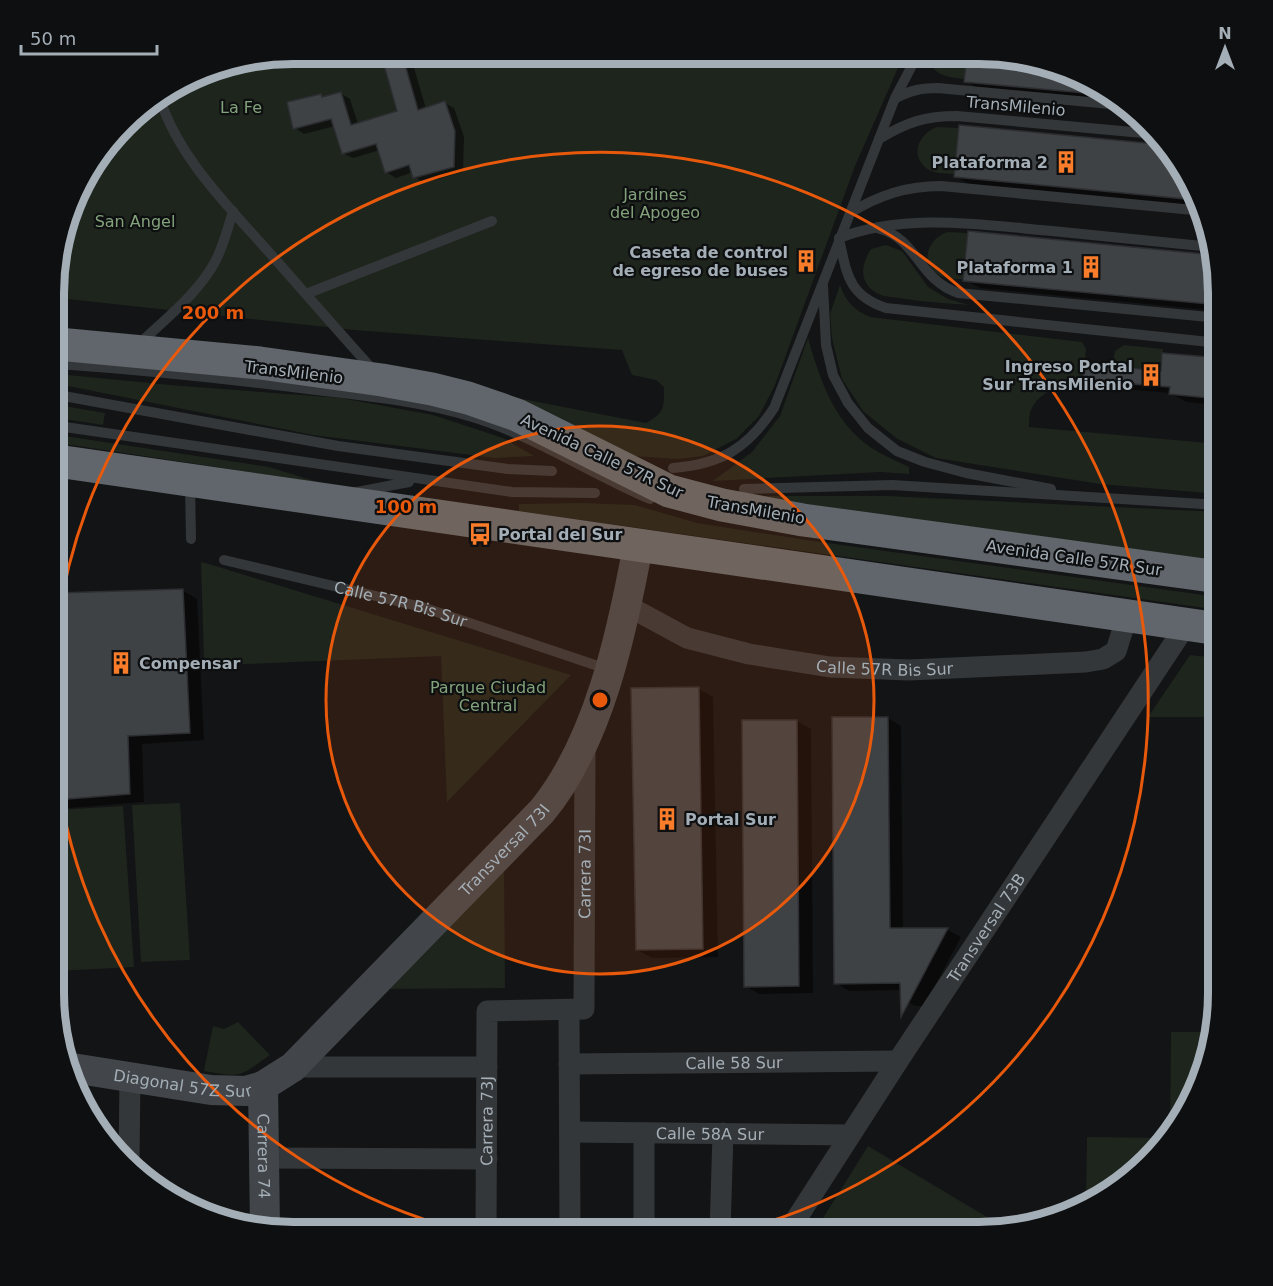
<svg xmlns="http://www.w3.org/2000/svg" width="1273" height="1286" font-family="'DejaVu Sans',sans-serif">
  <style>
    .green { fill: #1e251d }
    .shadow { fill: #0007 }
    .building { fill: #3f4245; stroke: #2d2e31; stroke-width: 1.5 }
    .lines { fill: none; stroke-linecap: round; stroke-linejoin: round }
    .lane { stroke: #34373a; stroke-width: 10 }
    .street { stroke: #34373a; stroke-width: 21 }
    .secondary { stroke: #42464a; stroke-width: 30 }
    .highway { stroke: #60666b; stroke-width: 33 }
    .ring { fill: none; stroke: #e8590c; stroke-width: 3 }
    .labels { text-anchor: middle; dominant-baseline: central; stroke-width: 4.5; stroke-linejoin: round; paint-order: stroke }
    .street-label { font-size: 16px; fill: #a4aeb6; stroke: #0e0f10 }
    .park-label { font-size: 16px; fill: #83a27b; stroke: #0e0f10 }
    .poi-label { font-size: 16px; font-weight: bold; fill: #a4aeb6; stroke: #0e0f10; text-anchor: end }
    .rim { fill: none; stroke: #a4aeb6; stroke-width: 8 }
    .centre { fill: #e8590c; stroke: #0e0f10; stroke-width: 3 }
    .ring-label { font-size: 18px; text-anchor: middle; font-weight: bold; fill: #e8590c; stroke: #0e0f10; stroke-width: 4.5; stroke-linejoin: round; paint-order: stroke }
  </style>
  <rect width="100%" height="100%" fill="#131415"/>
  <path class="green" d="M293,54l612,2 -7,12 -43,98 -80,219 -16,31 -23,23 -33,17 -25,3 -45,-3 -121,-59 134,26c19,-10 18,-16 18,-36l-8,-7 -24,-5 -10,-25 -268,-20 -296,-32 1,-51 27,-73 50,-61 80,-46z
    M928,56h39l-2,23c-18,-2 -33,-3 -37,-23z
    M937,127l22,1 -5,46c-9,-1 -21,0 -28,-6 -17,-14 -6,-35 11,-41z
    M947,232l21,1 -4,46c-9,0 -21,0 -28,-6 -17,-14 -6,-35 11,-41z
    M886,245l16,6 26,36 20,12 21,6c-23,-2 -47,-3 -70,-7 -5,-1 -13,-1 -18,-3 -23,-10 -21,-29 -10,-46z
    M840,285c6,17 14,25 30,32l212,25 4,7 -3,31c-18,4 -42,10 -51,28 -3,5 -3,13 -3,19l190,17v50l-119,-10 -164,-26 -40,-20 -33,-27 -21,-32 -10,-41 -2,-24z
    M808,338c13,45 28,91 72,115 9,5 19,9 29,14v7l-29,-2 -167,9 39,-29 28,-36z
    M1124,345l39,4 -2,22 -49,-5 3,-15z
    M58,374l112,11 171,13 92,17 70,23 31,18 -39,2 -182,-23 -255,-51z
    M58,405l47,8 -2,12 -45,-7z
    M58,435l211,32 52,16 -263,-40z
    M750,496h138l331,16v49z
    M581,503l54,2 62,18 116,18 405,56 1,13 -700,-99v-7z
    M201,562l8,2 362,111 -124,127 -6,-146 -219,9 -18,-3z
    M1190,655l29,3v59h-71z
    M180,803l10,157 -49,2 -9,-157z
    M123,806l11,161 -79,4 1,-161z
    M504,868l1,120 -127,1z
    M238,1022l32,33c-31,22 -28,23 -66,16l9,-45 11,3z
    M1171,1032h41l-18,67 -24,29z
    M1087,1137l75,1 -37,45 -39,21z
    M868,1146l124,74 -2,12 -170,-9z"/>
  <path class="shadow" d="M383,54h27l16,55 19,-6 9,5 10,29 -1,35 -39,11 -9,-6 -2,-5 -17,6 -10,-6 -6,-22 -27,8 -10,-5 -8,-27 -31,8 -9,-6 26,-33 4,3 15,-5 10,6 8,25 41,-12z
    M968,56h43l88,30 18,16 -137,-13 -14,-8z
    M960,127l208,19 33,60 -231,-21 -15,-9z
    M1219,278v33l-239,-23 -15,-8z
    M1219,360v45l-33,-3 -16,-9 -71,-6 -14,-8 77,-7z
    M182,590l15,9 7,141 -62,4 2,58 -88,7 1,-215z
    M699,689l14,8 5,260 -66,1 -15,-8z
    M888,718l13,8 2,204h45l13,7 -37,69h-9l-13,-8v-8l-53,1 -13,-8z
    M797,721l14,8 2,264 -54,1 -14,-8z"/>
  <path class="building" d="M381,54h21l16,56 27,-9 10,30 -1,36 -41,11 -4,-13 -24,8 -9,-29 -34,10 -11,-35 -38,10 -6,-27 34,-8 1,3 19,-5 10,33 46,-14z
    M967,56h44l88,30 9,9 -144,-13z
    M959,125l207,20 4,3 27,52 -243,-23z
    M968,231l246,24 5,23v27l-256,-24z
    M1162,353l57,5v41l-50,-5 1,-7 -87,-7 2,-16 76,7z
    M183,589l7,144 -62,3 2,58 -74,6 1,-207z
    M699,687l4,262 -67,1 -5,-262z
    M832,717h56l2,211h58l-47,89 -1,-34 -66,1z
    M742,720h55l2,266 -55,1z"/>
  <g class="lines">
    <g class="lane">
      <path d="M896,98c15,-8 26,-10 42,-10l183,17"/>
      <path d="M160,99c19,59 68,107 108,152 35,40 70,80 106,120"/>
      <path d="M879,139c28,-17 46,-23 78,-23l197,18"/>
      <path d="M850,213c29,-18 57,-27 91,-27l263,25"/>
      <path d="M880,229c37,10 39,51 78,64l261,25"/>
      <path d="M839,238c67,-26 144,-13 213,-7 54,5 107,11 160,16"/>
      <path d="M839,239c8,35 9,56 47,69l333,35"/>
      <path d="M823,286l3,59 7,30 15,28 20,25 29,23 28,11 41,11 85,16"/>
      <path d="M306,294l186,-73"/>
      <path d="M138,345c27,-26 61,-52 78,-85 8,-16 12,-32 17,-49"/>
      <path d="M58,364c86,6 172,15 258,26 51,6 103,11 153,26 64,19 120,57 181,83"/>
      <path d="M58,395l280,51 170,23 44,2"/>
      <path d="M58,426l454,66 83,1"/>
      <path d="M673,468c48,-4 74,-19 101,-60l121,-310 22,-42"/>
      <path d="M190,484l1,55"/>
      <path d="M744,489l148,-4 327,20"/>
      <path d="M357,492l52,-10"/>
      <path id="s1" d="M224,560l198,47 185,62"/>
    </g>
    <g class="street">
      <path id="s2" d="M626,605l61,33 62,16 81,13 79,3 177,-8 17,-3 13,-8 11,-35"/>
      <path d="M569,1010l1,222"/>
      <path id="s3" d="M569,1064l329,-3"/>
      <path d="M293,1067h194"/>
      <path id="s4" d="M570,1132l280,3"/>
      <path d="M264,1158l223,1"/>
      <path d="M129,1160l1,-82"/>
      <path id="s5" d="M486,1232l1,-221 97,-2 1,-263"/>
      <path d="M644,1232v-99"/>
      <path d="M720,1232l3,-99"/>
      <path id="s6" d="M788,1232l110,-171 288,-436"/>
    </g>
    <g class="secondary">
      <path id="s7" d="M66,1067l145,23 35,1 17,-5 30,-19 249,-256c57,-69 80,-179 96,-265"/>
      <path id="s8" d="M263,1086l2,142"/>
    </g>
    <path class="highway" d="M58,344l202,19 122,17 50,9 36,9 49,17 152,76 53,14 81,15 416,57
      M57,461l1162,168"/>
  </g>
  <circle cx="600" cy="700" r="274" fill="#e8590c" fill-opacity=".12"/>
  <g class="ring">
    <circle cx="600" cy="700" r="274"/>
    <path d="M463 1231A548 548 0 0 1 56 767M57 628A548 548 0 1 1 737 1231"/>
  </g>
  <defs>
    <g id="building-bare" transform="scale(1.8)"><path d="M-4-6H4V6H1V3H-1V6H-4ZM-2.5-4.3h1.7v1.8h-1.7ZM.8-4.3h1.7v1.8H.8ZM-2.5-1h1.7V.8h-1.7ZM.8-1h1.7V.8H.8Z" fill="#f87c29" stroke="#0e0f10" stroke-width="2.5" paint-order="stroke"/></g>
    <g id="bus-bare" transform="scale(1.8)"><path d="M-5-6H5V4H4V6H2V4H-2V6H-4V4H-5ZM-3.5-4V0h7V-4ZM-3.5 1.2v1.5H-2V1.2ZM2 1.2v1.5H3.5V1.2Z" fill="#f87c29" stroke="#0e0f10" stroke-width="2.5" paint-order="stroke"/></g>
  </defs>
  <g fill-rule="evenodd">
    <use href="#building-bare" x="1066" y="162"/>
    <use href="#building-bare" x="806" y="261"/>
    <use href="#building-bare" x="1091" y="267"/>
    <use href="#building-bare" x="1151" y="375"/>
    <use href="#bus-bare" x="480" y="534"/>
    <use href="#building-bare" x="121" y="663"/>
    <use href="#building-bare" x="667" y="819"/>
  </g>
  <g class="labels">
    <g class="street-label">
      <text transform="translate(1016 106) rotate(5)">TransMilenio</text>
      <text transform="translate(294 372) rotate(7)">TransMilenio</text>
      <text transform="translate(602 456) rotate(25)">Avenida Calle 57R Sur</text>
      <text transform="translate(756 510) rotate(10)">TransMilenio</text>
      <text transform="translate(1074 558) rotate(8)">Avenida Calle 57R Sur</text>
      <text stroke="none"><textPath href="#s1" startOffset="182">Calle 57R Bis Sur</textPath></text>
      <text stroke="none"><textPath href="#s2" startOffset="270">Calle 57R Bis Sur</textPath></text>
      <text stroke="none"><textPath href="#s7" startOffset="538">Transversal 73I</textPath></text>
      <text stroke="none"><textPath href="#s5" startOffset="453">Carrera 73I</textPath></text>
      <text stroke="none"><textPath href="#s6" startOffset="363">Transversal 73B</textPath></text>
      <text stroke="none"><textPath href="#s3" startOffset="165">Calle 58 Sur</textPath></text>
      <text stroke="none"><textPath href="#s7" startOffset="118">Diagonal 57Z Sur</textPath></text>
      <text stroke="none"><textPath href="#s5" startOffset="111">Carrera 73J</textPath></text>
      <text stroke="none"><textPath href="#s4" startOffset="140">Calle 58A Sur</textPath></text>
      <text stroke="none"><textPath href="#s8" startOffset="70">Carrera 74</textPath></text>
    </g>
    <g class="park-label">
      <text x="241" y="107">La Fe</text>
      <text x="655" y="194">Jardines<tspan x="655" dy="18">del Apogeo</tspan></text>
      <text x="135" y="221">San Angel</text>
      <text x="488" y="687">Parque Ciudad<tspan x="488" dy="18">Central</tspan></text>
    </g>
    <g class="poi-label">
      <text x="1048" y="162">Plataforma 2</text>
      <text x="788" y="252">Caseta de control<tspan x="788" dy="18">de egreso de buses</tspan></text>
      <text x="1073" y="267">Plataforma 1</text>
      <text x="1133" y="366">Ingreso Portal<tspan x="1133" dy="18">Sur TransMilenio</tspan></text>
      <text x="498" y="534" text-anchor="start">Portal del Sur</text>
      <text x="139" y="663" text-anchor="start">Compensar</text>
      <text x="685" y="819" text-anchor="start">Portal Sur</text>
    </g>
  </g>
  <path d="M0 0H1273V1286H0ZM293 64H979A229 229 0 0 1 1208 293V993A229 229 0 0 1 979 1222H293A229 229 0 0 1 64 993V293A229 229 0 0 1 293 64Z" fill="#0e0f10" fill-rule="evenodd"/>
  <path class="rim" d="M293 64H979A229 229 0 0 1 1208 293V993A229 229 0 0 1 979 1222H293A229 229 0 0 1 64 993V293A229 229 0 0 1 293 64Z"/>
  <circle cx="600" cy="700" r="9" class="centre"/>
  <g class="ring-label">
    <text x="213" y="319">200 m</text>
    <text x="406" y="513">100 m</text>
  </g>
  <g transform="translate(1225 48)" stroke="#0e0f10" stroke-width="4.5" paint-order="stroke">
  <path d="M0-4.5L10 22L0 15L-10 22Z" fill="#a4aeb6"/>
  <text y="-9" font-size="16" font-weight="bold" text-anchor="middle" fill="#a4aeb6">N</text>
  </g>
  <path d="M21 45v9h136v-9" fill="none" stroke="#a4aeb6" stroke-width="3"/>
  <text x="30" y="45" font-size="18" fill="#a4aeb6" stroke="#0e0f10" stroke-width="4.5" paint-order="stroke">50 m</text>
</svg>
